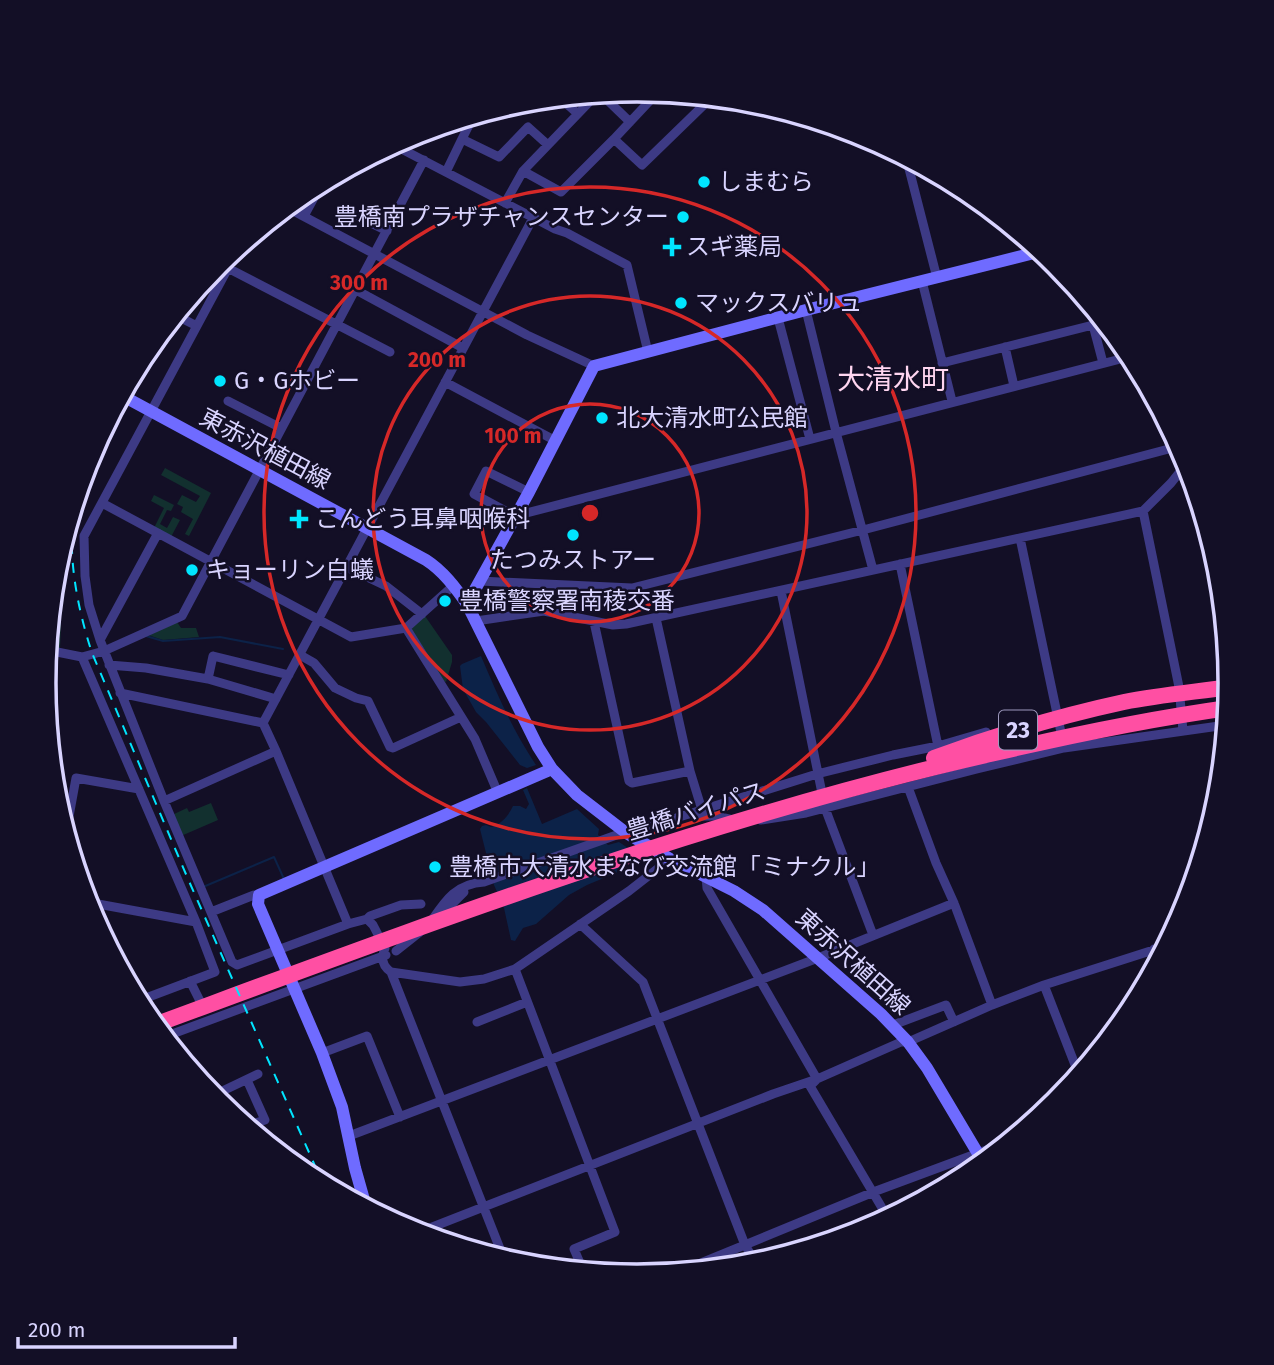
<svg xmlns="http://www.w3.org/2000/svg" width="1274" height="1365" font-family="'Fira Sans','Noto Sans JP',sans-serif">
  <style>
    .green { fill: #12302f }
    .water { fill: #0c2248 }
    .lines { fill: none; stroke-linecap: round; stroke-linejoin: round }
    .stream { stroke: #0c2248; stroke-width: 2 }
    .street { stroke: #3d3a85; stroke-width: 9 }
    .secondary { stroke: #6f6bff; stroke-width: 12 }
    .highway { stroke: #ff4fa3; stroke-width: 16 }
    .rail { stroke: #00e5ff; stroke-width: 2; stroke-dasharray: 10 9; stroke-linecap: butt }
    .ring { fill: none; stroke: #d62828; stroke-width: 3.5 }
    .poi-dot { fill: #00e5ff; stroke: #130f26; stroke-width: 2.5 }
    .labels { text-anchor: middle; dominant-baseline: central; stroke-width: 5; stroke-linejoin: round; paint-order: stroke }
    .shield { fill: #130f26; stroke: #9e99be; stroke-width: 2 }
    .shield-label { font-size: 23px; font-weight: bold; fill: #d9d4ff }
    .poi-label { font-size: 24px; fill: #d9d4ff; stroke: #130f26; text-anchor: start }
    .street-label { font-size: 24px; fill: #d9d4ff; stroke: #130f26 }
    .quarter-label { font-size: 28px; fill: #ffd6f0; stroke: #130f26 }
    .rim { fill: none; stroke: #d9d4ff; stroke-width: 3.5 }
    .centre { fill: #d62828; stroke: #130f26; stroke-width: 3.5 }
    .ring-label { font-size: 21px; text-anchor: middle; font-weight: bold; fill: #d62828; stroke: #130f26; stroke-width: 5; stroke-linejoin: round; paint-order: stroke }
  </style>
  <rect width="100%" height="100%" fill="#130f26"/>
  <path class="green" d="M165,468l46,25 -22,43 -4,-2 8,-15 -12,-7 2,-5 -6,-3 5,-9 14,7 4,-6 -39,-21z
    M154,495l20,10 -3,6 -4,-1 -7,14 7,4 6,-11 7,3 -9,17 -17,-9 10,-20 -13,-7z
    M425,616l27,39v7l-6,20 -8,-4 -28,-49z
    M50,620l11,3 -1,27 -13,-2z
    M177,622l4,6h15l3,9 -36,3 -15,-5z
    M211,803l7,17 -37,16 -9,-21 15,-7 2,4z"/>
  <path class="water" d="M481,656c16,38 32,75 55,109l-9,3 -7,-3 -34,-43 -10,-10 -13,-23 -3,-23 2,-2z
    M527,788l15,36 35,-15 22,20 -1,6 10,10 11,-3 15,10v8l-18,13 -29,12 -18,10 -33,29 -13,4 -8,13 -4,-1 -7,-32 -10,-23 -14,-56 2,-3 4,-1 5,2c11,-3 17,-11 22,-21h7l6,3 3,-5 -6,-14z"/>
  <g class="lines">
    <path class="stream" d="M146,636l17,5 57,-4 63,12
      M203,887l71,-30 10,22 1,-1"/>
    <path class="street" d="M600,93l30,29
      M559,97l19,17
      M509,104l7,6 10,-10
      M462,139l12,-24
      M614,139l45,-48
      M392,144l163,85 12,4 60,32 21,87
      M906,157l31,121
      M523,171l38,21 53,-53 28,26 69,-67 -2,-2
      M446,172l16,-33 37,18 29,-30 20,18
      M505,203l18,-32 75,-78
      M286,207l241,128 67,31
      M353,214l34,17
      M304,216l19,-35
      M241,244l-157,292 1,40 4,29 11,35 64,161 68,161 5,3 111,-41 19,-5 3,-3 31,-11 20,-1
      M218,263l172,89
      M922,281l30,120
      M356,290l107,58
      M806,310l30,122 37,138
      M175,315l22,11
      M778,318l32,121
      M1005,347l9,39
      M942,363l151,-38 10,38
      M445,382l111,59
      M228,401l53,27
      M529,492l-43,-21 -12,23 41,22 617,-160
      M102,503l249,134 55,-9 48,-43
      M1143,511l36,176 4,44
      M1020,538l43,204
      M900,564l39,187
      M346,567l40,19 36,28
      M480,581l152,7 231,-58 317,-84
      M781,591l44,217 48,127
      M656,618l34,153 12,39
      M476,621l68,-10 69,14 13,-1 517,-113 28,-28 16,-20
      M594,622l35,159 3,2 58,-12
      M406,628l69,111 23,54
      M100,640l58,-107
      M47,650l35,7 22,-6 78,-35 242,-456
      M300,655l14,8 21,25 21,10 12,3 22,46 3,1 68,-31
      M82,657l114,265 19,50 -77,29
      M109,665l37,3 62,11 68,20
      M208,679l5,-23 76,19
      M120,693l143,30
      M908,787l28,76 18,40 38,102
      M164,801l112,-50
      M695,816h21l17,4
      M761,820l45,-7 171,-44 87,-21 162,-23
      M66,833l10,-55 63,11
      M706,877l1,11 110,191
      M87,902l109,20
      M211,912l43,-17h5
      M441,918l8,-11 15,-15
      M367,919l6,6 12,23c-4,10 -3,18 6,24l113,287
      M430,923c15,-22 25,-39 54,-41l141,-50 51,-14 141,-44 76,-19 45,-9 48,-14
      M348,924l-72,-173 -13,-28 270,-505
      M580,924l63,58 102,263 11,18
      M1154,949l4,11
      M396,951l24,-19
      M515,969l100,263 -41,17 9,21
      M391,972l69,10 24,-3 31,-10 114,-78 41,-32
      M190,981l14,28
      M1044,985l35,90
      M477,1022l50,-20
      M893,1025l53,-20 8,17
      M164,1037l222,-82
      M322,1053l45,-17 33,81
      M816,1080l-6,6 78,132
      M212,1096l46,-22
      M246,1126l19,-6 -18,-40
      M349,1136l469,-178 136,-55
      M417,1233l356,-139 44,-15 84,-37h7l84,-37 52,-20 122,-39
      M679,1272l197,-81 132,-49"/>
    <path class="secondary" d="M121,395l305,165c17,11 29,27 41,44l71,143 14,22 25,26 48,37 45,27 64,32 29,19 118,104 27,28 19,26 56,94
      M467,604l62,-112 65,-126 212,-56 236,-59
      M366,1207l-11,-39 -13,-61 -20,-54 -64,-149 1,-9 293,-126"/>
    <path class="highway" d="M934,758c62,-23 125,-42 190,-56 35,-7 71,-10 106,-15
      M154,1025c277,-102 553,-207 841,-272 77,-18 154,-34 233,-45"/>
    <path class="rail" d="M74,506c-7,49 3,101 18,147l96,226 135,305"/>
  </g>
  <g class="ring">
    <circle cx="590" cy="513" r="109"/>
    <circle cx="590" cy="513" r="217"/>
    <circle cx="590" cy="513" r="326"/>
  </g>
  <g class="poi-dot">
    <circle cx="704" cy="182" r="7"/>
    <circle cx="683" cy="217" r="7"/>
    <path d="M668.5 236.5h7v7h7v7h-7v7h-7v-7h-7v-7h7z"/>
    <circle cx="681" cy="303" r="7"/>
    <circle cx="220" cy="381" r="7"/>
    <circle cx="602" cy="418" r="7"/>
    <path d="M295.5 508.5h7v7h7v7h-7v7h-7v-7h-7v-7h7z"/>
    <circle cx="573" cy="535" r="7"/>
    <circle cx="192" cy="570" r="7"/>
    <circle cx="445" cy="601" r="7"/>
    <circle cx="435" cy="867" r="7"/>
  </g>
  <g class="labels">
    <rect class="shield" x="999" y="710.5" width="38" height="39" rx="5"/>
    <g class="shield-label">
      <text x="1018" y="730">23</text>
    </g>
    <g class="poi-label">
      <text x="718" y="182">しまむら</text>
      <text x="669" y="217" text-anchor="end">豊橋南プラザチャンスセンター</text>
      <text x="686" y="247">スギ薬局</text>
      <text x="695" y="303">マックスバリュ</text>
      <text x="234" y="381">G・Gホビー</text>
      <text x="616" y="418">北大清水町公民館</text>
      <text x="315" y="519">こんどう耳鼻咽喉科</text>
      <text x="573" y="560" text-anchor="middle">たつみストアー</text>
      <text x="206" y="570">キョーリン白蟻</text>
      <text x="459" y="601">豊橋警察署南稜交番</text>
      <text x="449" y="867">豊橋市大清水まなび交流館「ミナクル」</text>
    </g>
    <g class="street-label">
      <text transform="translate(265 449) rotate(28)">東赤沢植田線</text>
      <text transform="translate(696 811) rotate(-17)">豊橋バイパス</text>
      <text transform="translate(853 962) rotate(42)">東赤沢植田線</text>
    </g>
    <g class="quarter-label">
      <text x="893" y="379">大清水町</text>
    </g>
  </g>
  <path d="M0 0H1274V1365H0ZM56 683a581 581 0 1 1 1162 0a581 581 0 1 1-1162 0Z" fill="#130f26" fill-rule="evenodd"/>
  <path class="rim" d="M56 683a581 581 0 1 1 1162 0a581 581 0 1 1-1162 0Z"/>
  <circle cx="590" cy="513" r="10" class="centre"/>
  <g class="ring-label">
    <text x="359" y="290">300 m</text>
    <text x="437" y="367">200 m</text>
    <text x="513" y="443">100 m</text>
  </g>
  <path d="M18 1337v10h217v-10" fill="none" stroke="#d9d4ff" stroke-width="3.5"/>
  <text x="28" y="1337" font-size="21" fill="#d9d4ff" stroke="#130f26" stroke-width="5" paint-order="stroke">200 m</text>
</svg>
